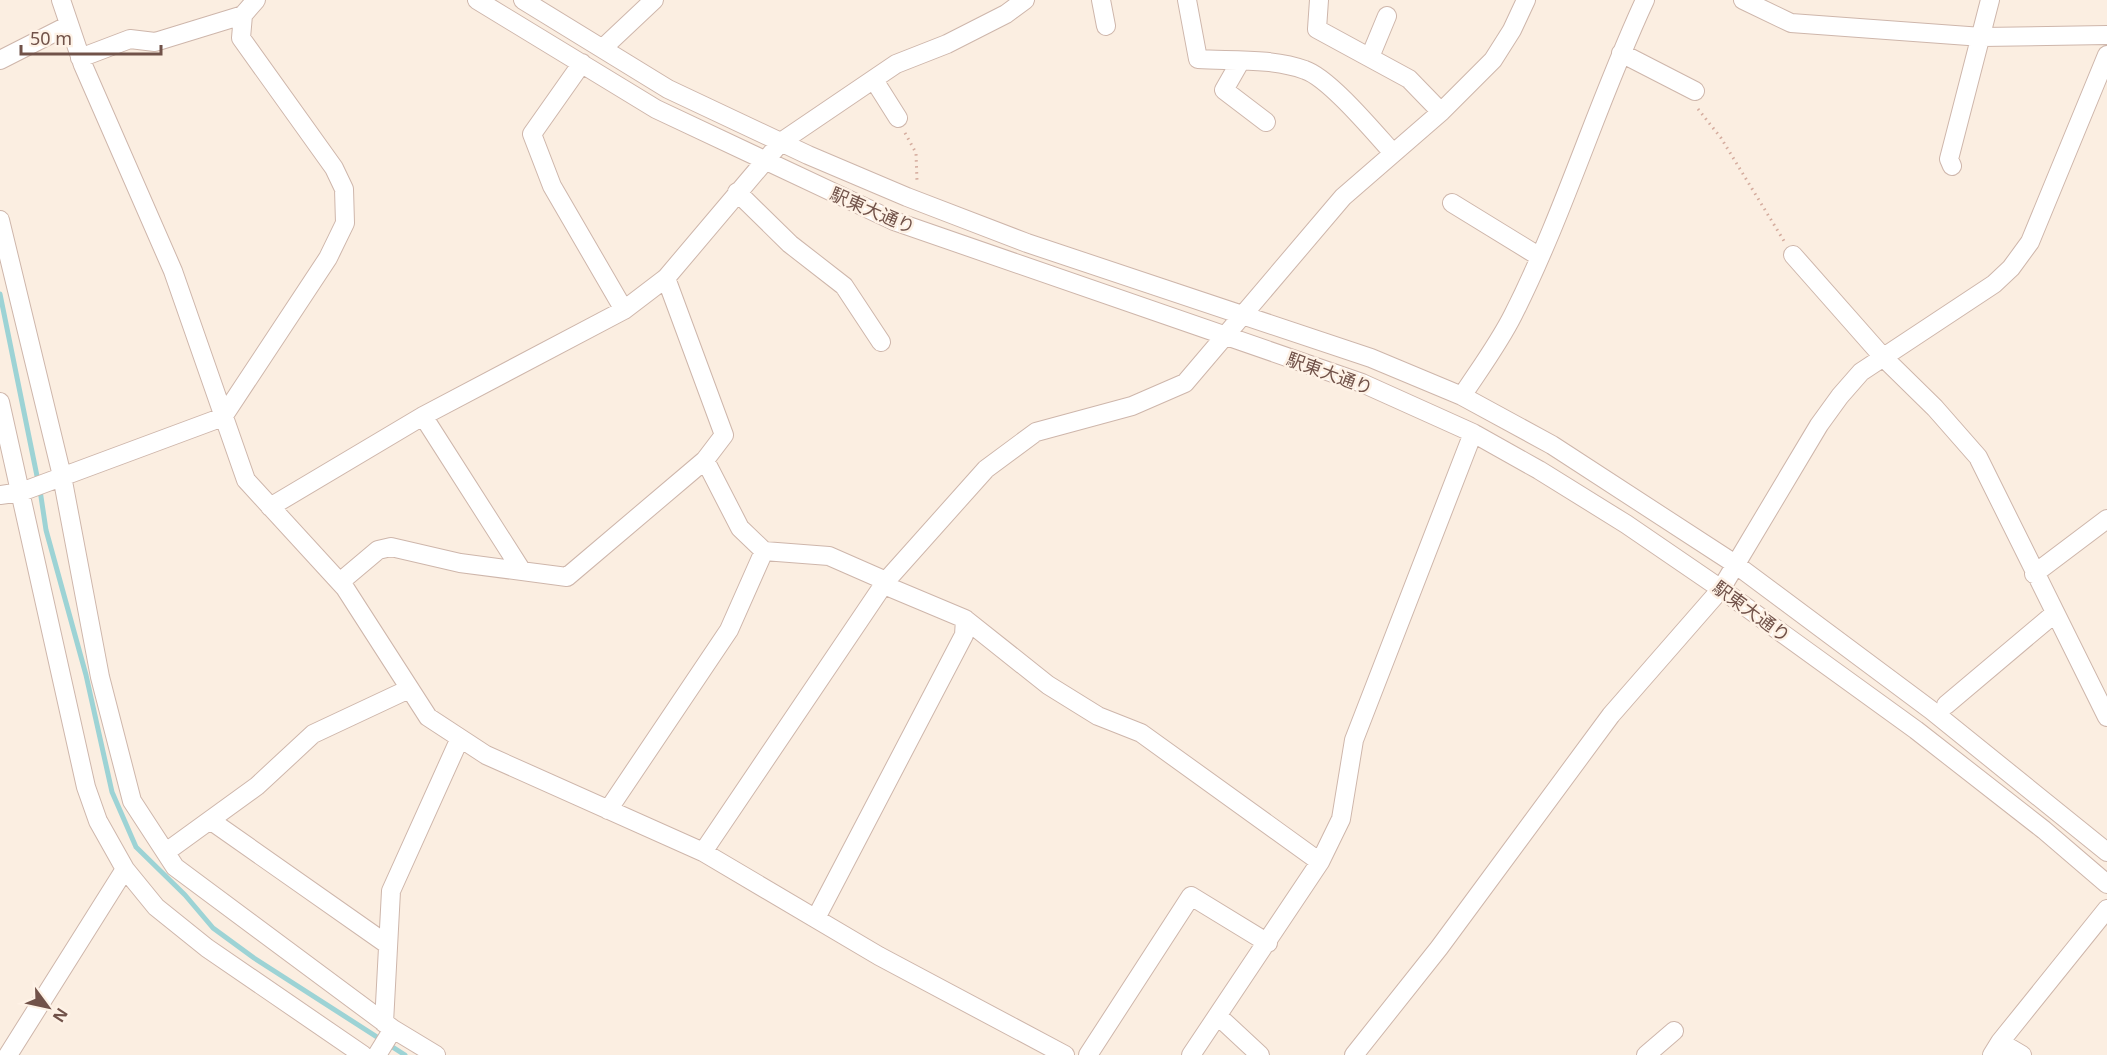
<svg xmlns="http://www.w3.org/2000/svg" width="2107" height="1055" font-family="'Noto Sans','Noto Sans JP',sans-serif">
  <style>
    .lines { fill: none; stroke-linecap: round; stroke-linejoin: round }
    .stream { stroke: #9dd3d5; stroke-width: 5 }
    .minor-casing { stroke: #ceb6ab; stroke-width: 20 }
    .path { stroke: #d4ab9d; stroke-width: 3; stroke-dasharray: 1.5 4.5; stroke-linecap: butt }
    .minor { stroke: #fff; stroke-width: 18 }
    .labels { text-anchor: middle; dominant-baseline: central; stroke-width: 5; stroke-linejoin: round; paint-order: stroke }
    .street-label { font-size: 18px; fill: #715249; stroke: #fef2e6 }
  </style>
  <rect width="100%" height="100%" fill="#fbeee1"/>
  <g class="lines">
    <path class="stream" d="M0,294l38,187
      M40,490l6,40 40,145 26,117 24,55 49,48 28,33 41,30 151,97"/>
    <g class="minor-casing">
      <path id="minor" d="M61,0l22,65 90,206 73,209 99,108 83,129 58,38 217,97 176,104 186,99
        M477,0l179,109 238,112 468,162 111,50 66,37 87,54 95,65 195,141 128,100 63,54
        M523,0l145,89 140,66 99,42 120,46 344,115 91,38 90,49 183,119 196,146 176,142
        M1101,0l5,26
        M1187,0l11,59c34,2 75,-1 107,11 24,8 69,62 88,83
        M1319,0l-2,29 92,50 32,33
        M1743,0l48,23 191,14 125,-2
        M603,48l51,-48
        M1621,53l74,38
        M1370,57l17,-41
        M80,58l50,-19 25,3 88,-27
        M0,60l69,-35
        M1240,62l-16,28 42,32
        M582,63l-50,71 20,52 72,124
        M874,80l24,38
        M1952,166l-3,-7 41,-159
        M737,192l53,52 54,42 37,56
        M1452,203l88,54
        M0,220l62,256 38,201 32,124 43,66 218,162 43,26
        M1793,255l90,102 52,51 43,49 129,260
        M666,278l58,157 -19,25 35,68 24,23 65,5 57,25
        M1462,396c17,-26 37,-53 51,-81 51,-101 84,-212 132,-315
        M0,402l86,385 12,34 27,48 31,38 51,41 156,107
        M423,416l99,155
        M0,495l21,-3 202,-75 105,-159 17,-35 -1,-34 -10,-21 -93,-130 2,-23 13,-15
        M270,507l153,-91 201,-106 42,-32 115,-136 115,-78 51,-20 59,-30 19,-14
        M2034,574l73,-55
        M340,582l38,-32 13,-3 69,16 107,14 138,-117
        M965,619l83,66 50,31 43,17 179,129
        M1946,705l108,-91
        M608,810l121,-180 35,-79
        M210,820l178,125
        M166,852l91,-66 56,-52 96,-45
        M703,852l183,-271 100,-112 50,-37 96,-26 53,-23 158,-186 98,-85 52,-52 19,-30 14,-30
        M816,918l148,-283 1,-16 -81,-34
        M1219,1017l41,38
        M384,1023l7,-132 69,-153
        M2000,1042l107,-133
        M8,1055l117,-186
        M377,1055l16,-26
        M1088,1055l103,-159 77,47
        M1191,1055l129,-193 21,-43 13,-79 119,-307
        M1354,1055l85,-107 172,-233 110,-126 98,-164 21,-29 21,-24 133,-88 17,-16 19,-26 77,-187
        M1646,1055l28,-24
        M1992,1055l8,-13 22,13"/>
    </g>
    <path class="path" d="M1698,109l23,29 63,103
      M905,133l11,20 1,28"/>
    <use href="#minor" class="minor"/>
  </g>
  <g class="labels">
    <g class="street-label">
      <text transform="translate(873 210) rotate(23)">駅東大通り</text>
      <text transform="translate(1330 373) rotate(20)">駅東大通り</text>
      <text transform="translate(1752 611) rotate(36)">駅東大通り</text>
    </g>
  </g>
  <g transform="translate(48 1007) rotate(123)" stroke="#fef2e6" stroke-width="4.5" paint-order="stroke">
  <path d="M0-4.5L10 22L0 15L-10 22Z" fill="#715249"/>
  <text y="-9" font-size="16" font-weight="bold" text-anchor="middle" fill="#715249">N</text>
  </g>
  <path d="M21 45v9h140v-9" fill="none" stroke="#715249" stroke-width="3"/>
  <text x="30" y="45" font-size="18" fill="#715249" stroke="#fef2e6" stroke-width="4.5" paint-order="stroke">50 m</text>
</svg>
